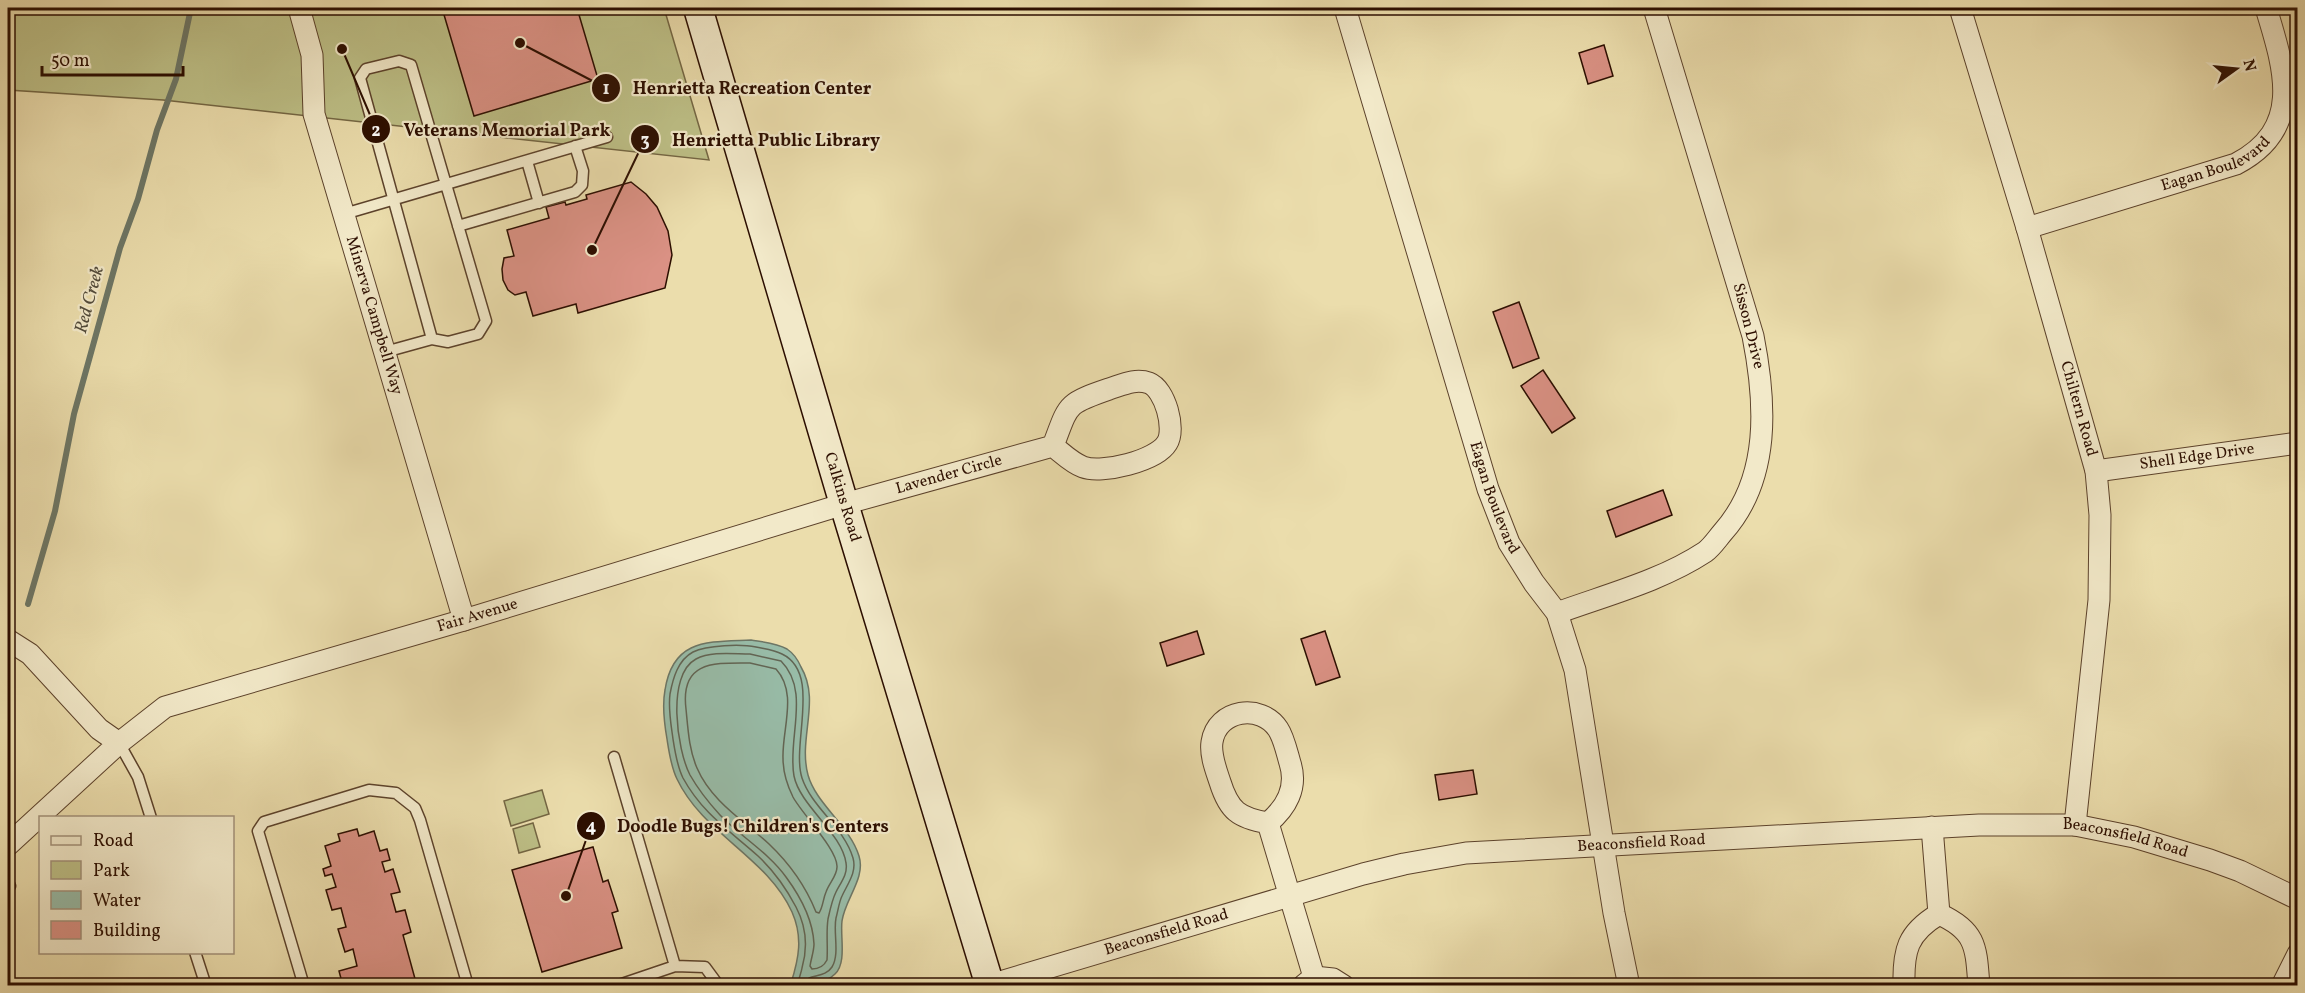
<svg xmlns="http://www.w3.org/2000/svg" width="2305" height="993" font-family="Vollkorn,serif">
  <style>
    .green { fill: #bdbf86; stroke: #746643; stroke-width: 1.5 }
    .water { fill: #98bca8; stroke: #6d7665; stroke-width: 1.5 }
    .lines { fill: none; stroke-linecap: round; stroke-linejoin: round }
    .shore { stroke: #626554; stroke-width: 1.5 }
    .stream { stroke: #6d7665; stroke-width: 6 }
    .building { fill: #da9184; stroke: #2c0e00; stroke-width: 1.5 }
    .service-casing { stroke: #5c422b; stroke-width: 13 }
    .minor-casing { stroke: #5c422b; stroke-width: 23 }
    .secondary-casing { stroke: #2c0e00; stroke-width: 31 }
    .service { stroke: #f2e9c9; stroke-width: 10 }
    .minor { stroke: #f2e9c9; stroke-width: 21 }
    .secondary { stroke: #f2e9c9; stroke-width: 28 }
    .labels { text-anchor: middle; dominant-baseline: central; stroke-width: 4.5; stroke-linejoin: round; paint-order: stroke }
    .street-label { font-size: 16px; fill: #2c0e00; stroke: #f2e9c9 }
    .water-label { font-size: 18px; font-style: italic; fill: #524b3b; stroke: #f2e9c9 }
    .leader { fill: none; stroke: #2c0e00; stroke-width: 2 }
    .callout-dot { fill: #2c0e00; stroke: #f2e9c9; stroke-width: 2 }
    .mark-label { font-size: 18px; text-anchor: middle; font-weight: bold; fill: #fff }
    .callout-label { font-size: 18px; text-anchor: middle; font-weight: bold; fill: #2c0e00; stroke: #f2e9c9; stroke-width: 4.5; stroke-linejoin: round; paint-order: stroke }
  </style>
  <rect width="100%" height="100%" fill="#ebddac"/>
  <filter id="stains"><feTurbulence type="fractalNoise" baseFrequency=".00333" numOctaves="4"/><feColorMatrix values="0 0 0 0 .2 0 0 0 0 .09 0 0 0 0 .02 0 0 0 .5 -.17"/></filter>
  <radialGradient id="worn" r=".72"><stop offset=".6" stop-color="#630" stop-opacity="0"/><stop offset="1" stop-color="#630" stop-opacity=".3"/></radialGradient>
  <path class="green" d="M8,8h656l45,152 -546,-60 -155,-10z
    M542,790l7,24 -38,12 -7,-25z
    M533,823l7,24 -21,6 -6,-24z"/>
  <path class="water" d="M751,640c12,2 25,3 36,9 6,4 11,11 14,18 20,34 -3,71 7,108 8,29 42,51 51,81 7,22 -14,43 -17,65 -2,15 5,42 -7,53 -11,11 -30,10 -44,9 8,-25 12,-46 1,-71 -25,-55 -89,-78 -115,-133 -6,-12 -8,-27 -10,-40 -3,-17 -5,-33 -2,-49 8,-52 44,-48 86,-50z"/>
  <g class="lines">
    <path class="shore" d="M750,654l31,7c30,30 6,78 13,115 6,30 48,57 52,87 2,11 -5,19 -10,29 -4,8 -6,18 -8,27 -2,13 0,28 -1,41 -3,6 -8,9 -15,9l-2,-3c1,-7 4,-15 4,-22 -1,-24 -14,-48 -28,-67 -18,-25 -45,-40 -66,-62 -11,-12 -22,-26 -30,-40 -13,-25 -24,-100 6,-116 15,-8 37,-5 54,-5z
      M750,663l26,6c22,24 6,60 7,89 0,14 4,27 10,39 9,17 45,53 44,70 0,9 -8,16 -11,25 -3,7 -3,15 -7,21l-3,-1c-10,-25 -27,-49 -47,-68 -25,-23 -58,-43 -72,-76 -8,-18 -9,-39 -11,-59 -6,-49 29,-46 64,-46z
      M798,986c0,-7 3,-12 4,-18 6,-21 4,-42 -6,-61 -10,-19 -23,-37 -38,-51 -28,-25 -56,-43 -75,-78 -6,-12 -8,-26 -10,-39 -2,-15 -5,-30 -3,-45 3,-16 8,-34 23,-42 14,-7 48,-8 63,-5 9,2 18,3 26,7 40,19 9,90 20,124 10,30 42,49 51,80 4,14 -5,25 -11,38 -3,6 -4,15 -6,22 -3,14 4,36 -4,49 -5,8 -15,8 -23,11l-3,8"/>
    <path class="stream" d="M28,604l27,-93 19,-97 46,-166 18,-49 19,-69 19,-51 15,-71"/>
  </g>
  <path class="building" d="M442,8h135l21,71 -124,37z
    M1604,45l9,31 -25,8 -9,-31z
    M631,182l15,12 11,13 11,24 4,24 -7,33 -87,25 -2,-9 -43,12 -7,-24 -11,3 -7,-5 -5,-10 -1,-11 2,-11 10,-2 -7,-26 42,-12 -3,-11 19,-5 1,3 21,-6 -1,-4z
    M1519,302l20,56 -26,10 -20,-56z
    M1543,370l32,48 -23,15 -31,-47z
    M1663,490l9,25 -56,22 -9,-26z
    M1197,631l7,23 -37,12 -7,-23z
    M1325,631l15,46 -24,8 -15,-46z
    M1473,770l4,24 -38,6 -4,-25z
    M357,829l2,7 15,-5 6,20 7,-2 3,11 -8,2 3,10 8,-3 7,23 -9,2 5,18 9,-2 6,22 -8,3 14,51h-74l-4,-15 18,-5 -4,-17 -8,3 -7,-23 8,-2 -5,-19 -9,2 -6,-20 10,-3 -4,-13 -7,2 -2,-7 8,-3 -6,-20 15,-5 -2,-7z
    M593,847l10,35 5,-2 10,31 -6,2 10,35 -80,24 -30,-102z"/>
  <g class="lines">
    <g class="service-casing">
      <path id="service" d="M399,61l12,4 75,256 -8,13 -30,8 -16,-3 -72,-261 6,-9z
        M527,161l12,42
        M344,214l263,-77
        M458,226l117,-34 7,-7 1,-14 -8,-25
        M385,352l47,-13
        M119,743l19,34 13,41
        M614,757l61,209
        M8,889l2,-3
        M195,952l11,34
        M304,986l-46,-155 6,-9 105,-32 27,3 19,15 5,12 48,166
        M616,986l59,-20 30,1 14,19"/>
    </g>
    <g class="minor-casing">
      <g id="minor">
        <path id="s1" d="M299,8l13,47 2,59 150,506"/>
        <path id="s2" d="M1345,8l143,481 21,54 25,40 23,30 18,57 39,243 15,73"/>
        <path id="s3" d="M1960,8l67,220 69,243 4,44 -1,85 -24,225"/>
        <path id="s4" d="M2027,228l209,-64c69,-36 48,-96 30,-156"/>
        <path id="s5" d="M2096,471l202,-28"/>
        <path d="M1557,613c49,-18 104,-32 148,-61 7,-5 12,-13 18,-20 48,-54 43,-130 30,-196l-99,-328"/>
        <path d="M8,640l22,14 69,75 20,14 -111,102"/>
        <path id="s6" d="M119,743l46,-36 299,-87 380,-116 209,-58c9,7 19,17 30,21 19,7 73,-6 84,-24 9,-14 -2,-54 -18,-60 -14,-5 -27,2 -40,6 -44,15 -40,15 -56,57"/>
        <path d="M1268,823c-29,-5 -39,-12 -48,-41 -4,-12 -10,-27 -8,-40 5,-33 49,-39 66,-13 6,9 9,24 12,34 8,25 -4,45 -22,60l46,154"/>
        <path d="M1932,827l7,87"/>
        <path d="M1939,914c38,17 37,34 40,72"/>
        <path id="s7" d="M990,985l373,-111 41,-10 62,-11 513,-28h96l59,12 76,23 30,11 58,28"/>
        <path d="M1304,985l10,-8 19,2 11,7"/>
        <path d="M1904,986c-1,-35 3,-53 35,-72"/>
        <path d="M2282,986l16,-32"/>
      </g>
    </g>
    <g class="secondary-casing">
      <g id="secondary">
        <path id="s8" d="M698,8l146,496 146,482"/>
      </g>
    </g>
    <use href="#service" class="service"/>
    <use href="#minor" class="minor"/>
    <use href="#secondary" class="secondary"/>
  </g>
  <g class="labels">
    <g class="street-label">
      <text stroke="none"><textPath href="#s4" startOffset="200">Eagan Boulevard</textPath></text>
      <text stroke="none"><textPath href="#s1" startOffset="318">Minerva Campbell Way</textPath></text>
      <text transform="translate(1748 326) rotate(76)">Sisson Drive</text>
      <text stroke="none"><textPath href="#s3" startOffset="418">Chiltern Road</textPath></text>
      <text stroke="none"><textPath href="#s5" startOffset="102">Shell Edge Drive</textPath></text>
      <text stroke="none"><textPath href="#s6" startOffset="876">Lavender Circle</textPath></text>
      <text stroke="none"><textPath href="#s8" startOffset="510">Calkins Road</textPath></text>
      <text stroke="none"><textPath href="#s2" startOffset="512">Eagan Boulevard</textPath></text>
      <text stroke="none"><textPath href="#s6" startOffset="384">Fair Avenue</textPath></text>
      <text stroke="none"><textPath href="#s7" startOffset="1156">Beaconsfield Road</textPath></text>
      <text stroke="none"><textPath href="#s7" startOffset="670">Beaconsfield Road</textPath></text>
      <text stroke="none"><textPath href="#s7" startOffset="184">Beaconsfield Road</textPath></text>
    </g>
    <g class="water-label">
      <text transform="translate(90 300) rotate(-75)">Red Creek</text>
    </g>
  </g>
  <path class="leader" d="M520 43L606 88M342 49L376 129M592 250L645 139M566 896L591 826"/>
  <g class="callout-dot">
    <circle cx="520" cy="43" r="6"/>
    <circle cx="342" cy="49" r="6"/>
    <circle cx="592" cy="250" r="6"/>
    <circle cx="566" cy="896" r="6"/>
    <circle cx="606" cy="88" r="15"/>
    <circle cx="376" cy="129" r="15"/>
    <circle cx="645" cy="139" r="15"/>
    <circle cx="591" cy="826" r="15"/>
  </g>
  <g class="mark-label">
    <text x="606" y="94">1</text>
    <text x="376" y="136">2</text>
    <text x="645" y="146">3</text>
    <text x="591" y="832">4</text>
  </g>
  <g class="callout-label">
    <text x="752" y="94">Henrietta Recreation Center</text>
    <text x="507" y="136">Veterans Memorial Park</text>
    <text x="776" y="146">Henrietta Public Library</text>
    <text x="753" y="832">Doodle Bugs! Children's Centers</text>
  </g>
  <rect width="2305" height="993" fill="none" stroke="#ebddac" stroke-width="30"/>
  <rect x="9" y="9" width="2287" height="975" fill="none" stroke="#2c0e00" stroke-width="3"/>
  <rect x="15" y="15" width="2275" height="963" fill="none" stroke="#2c0e00" stroke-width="1.5"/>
  <rect x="39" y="816" width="195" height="138" fill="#f2e9c9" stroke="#a39179" stroke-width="1.5"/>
  <rect x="51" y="836" width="30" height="9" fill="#f2e9c9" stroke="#a39179" stroke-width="1.5"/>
  <text x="93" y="846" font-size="18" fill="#2c0e00">Road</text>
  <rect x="51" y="861" width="30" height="18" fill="#bdbf86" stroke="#a39179" stroke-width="1.5"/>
  <text x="93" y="876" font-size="18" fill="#2c0e00">Park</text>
  <rect x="51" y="891" width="30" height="18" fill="#98bca8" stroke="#a39179" stroke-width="1.5"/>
  <text x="93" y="906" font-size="18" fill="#2c0e00">Water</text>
  <rect x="51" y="921" width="30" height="18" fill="#da9184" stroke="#a39179" stroke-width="1.5"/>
  <text x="93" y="936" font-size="18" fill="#2c0e00">Building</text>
  <g transform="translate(2236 69) rotate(75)" stroke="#f2e9c9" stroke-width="4.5" paint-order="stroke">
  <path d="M0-4.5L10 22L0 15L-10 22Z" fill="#2c0e00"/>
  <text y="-9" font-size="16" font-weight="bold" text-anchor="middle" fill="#2c0e00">N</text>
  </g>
  <path d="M42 66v9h141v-9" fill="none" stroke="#2c0e00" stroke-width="3"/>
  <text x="51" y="66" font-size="18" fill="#2c0e00" stroke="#f2e9c9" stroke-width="4.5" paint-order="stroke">50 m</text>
  <rect width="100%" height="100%" filter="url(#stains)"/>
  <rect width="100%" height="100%" fill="url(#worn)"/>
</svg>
